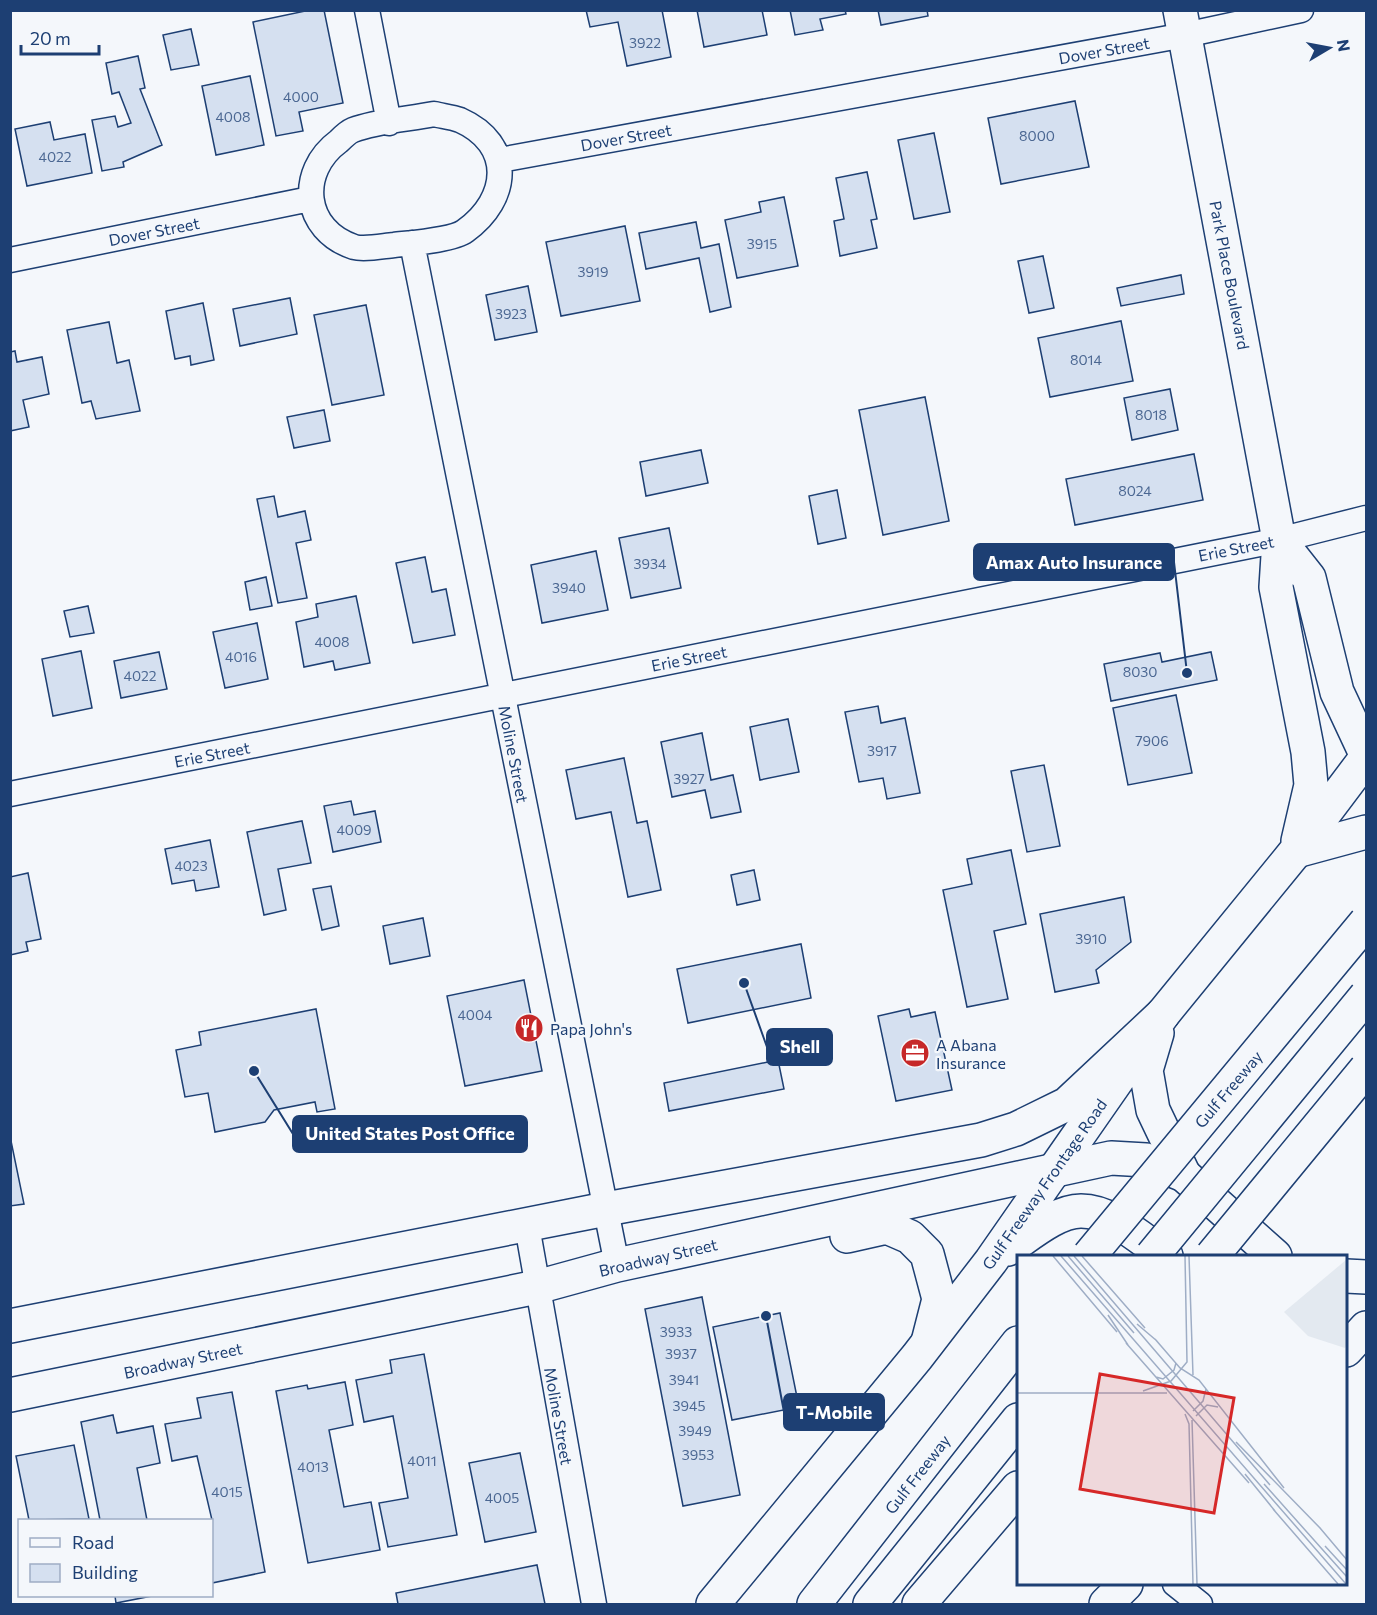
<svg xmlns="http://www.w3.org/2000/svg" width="1377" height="1615" font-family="Commissioner,sans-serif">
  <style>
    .building { fill: #d5e0f0; stroke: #1d3f73; stroke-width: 1.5 }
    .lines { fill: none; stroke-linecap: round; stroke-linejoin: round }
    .minor-casing { stroke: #1d3f73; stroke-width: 27 }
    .secondary-casing { stroke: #1d3f73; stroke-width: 36 }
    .primary-casing { stroke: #1d3f73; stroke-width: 36 }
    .motorway-casing { stroke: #1d3f73; stroke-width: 36 }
    .minor { stroke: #f4f7fb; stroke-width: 24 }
    .secondary { stroke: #f4f7fb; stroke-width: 33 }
    .primary { stroke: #f4f7fb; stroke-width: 33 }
    .motorway { stroke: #f4f7fb; stroke-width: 33 }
    .motorway-bridge-casing { stroke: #1d3f73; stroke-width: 36; stroke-linecap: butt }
    .motorway-bridge { stroke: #f4f7fb; stroke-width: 33 }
    .labels { text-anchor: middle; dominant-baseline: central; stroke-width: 4.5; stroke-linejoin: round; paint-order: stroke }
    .number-label { font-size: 14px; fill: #4b6792 }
    .street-label { font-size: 16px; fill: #1d3f73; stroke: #f4f7fb }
    .poi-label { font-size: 16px; fill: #1d3f73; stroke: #f4f7fb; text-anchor: start }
    .inset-road { fill: none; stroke: #9eadc5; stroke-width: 1.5 }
    .view { fill: #d62828; fill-opacity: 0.15; stroke: #d62828; stroke-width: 3 }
    .inset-edge { fill: none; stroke: #1d3f73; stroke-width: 3 }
    .leader { fill: none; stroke: #1d3f73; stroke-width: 2 }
    .callout-dot { fill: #1d3f73; stroke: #f4f7fb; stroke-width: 2 }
    .callout { fill: #1d3f73; stroke: #1d3f73; stroke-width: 2 }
    .callout-label { font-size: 18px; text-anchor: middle; font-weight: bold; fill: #fff }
  </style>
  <rect width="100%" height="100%" fill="#f4f7fb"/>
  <path class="building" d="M310,10h14l19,93 -44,9 4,19 -27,5 -23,-114z
    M586,10h76l9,47 -44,9 -9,-44 -28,5z
    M697,10h65l5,25 -63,12z
    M790,10h55l1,4 -26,5 3,11 -28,5z
    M878,10h49l1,6 -47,9z
    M191,29l8,36 -28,5 -8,-35z
    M138,56l7,32 -5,1 22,56 -39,17 1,5 -22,4 -10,-51 23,-4 3,11 13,-4 -12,-31 -7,2 -6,-31z
    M250,76l14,69 -48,10 -14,-69z
    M1075,101l14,66 -88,17 -13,-66z
    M50,122l4,18 31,-6 7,39 -65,13 -12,-57z
    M934,133l16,79 -36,7 -16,-79z
    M867,172l10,47 -6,1 6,28 -37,8 -6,-35 10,-2 -8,-41z
    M784,197l14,69 -61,12 -12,-58 36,-8 -2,-10z
    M696,222l5,26 18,-4 12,63 -21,5 -11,-54 -53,11 -7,-36z
    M625,226l15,75 -79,15 -15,-74z
    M1043,256l11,52 -25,5 -11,-52z
    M1181,275l3,19 -63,12 -4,-18z
    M528,286l9,46 -42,8 -9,-45z
    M290,298l7,36 -57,12 -7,-37z
    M203,303l11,57 -23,5 -1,-9 -15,3 -9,-48z
    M366,305l18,90 -52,10 -18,-90z
    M1121,321l12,60 -83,16 -12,-59z
    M109,322l8,41 12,-3 11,51 -44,8 -5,-18 -9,2 -15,-73z
    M15,351l2,11 25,-5 7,37 -26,6 6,27 -19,4v-79z
    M1170,389l8,41 -46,10 -8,-42z
    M925,397l24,124 -66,14 -24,-125z
    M324,410l6,31 -36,7 -7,-31z
    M701,450l7,33 -62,13 -6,-34z
    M1194,454l9,46 -128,25 -9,-46z
    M837,490l9,48 -28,6 -9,-48z
    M274,496l4,21 27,-6 6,29 -15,3 11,55 -29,5 -21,-104z
    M669,528l12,60 -50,10 -12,-60z
    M596,551l12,59 -66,13 -11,-58z
    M425,557l7,35 14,-3 9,46 -42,8 -17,-80z
    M266,577l6,29 -22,4 -5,-28z
    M356,596l14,67 -35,7 -2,-9 -29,6 -8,-45 22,-5 -2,-13z
    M88,606l6,27 -24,4 -6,-26z
    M257,623l11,56 -43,9 -12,-56z
    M81,651l11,57 -39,8 -11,-57z
    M159,652l8,37 -46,9 -7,-37z
    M1211,652l6,28 -106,21 -7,-37 56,-11 2,9z
    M1176,695l16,78 -64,12 -15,-77z
    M878,706l3,17 24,-5 15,75 -33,6 -4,-21 -24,4 -14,-70z
    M788,719l11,53 -39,8 -10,-53z
    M702,733l9,47 22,-5 8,37 -30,6 -6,-28 -33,7 -11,-55z
    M624,758l13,65 10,-2 14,69 -33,7 -17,-85 -35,7 -10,-49z
    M1044,765l16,81 -33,6 -16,-81z
    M351,801l3,14 21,-4 6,31 -48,10 -9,-46z
    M302,821l9,42 -33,6 8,41 -22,5 -17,-83z
    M210,840l9,47 -23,4 -2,-11 -22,4 -7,-35z
    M1011,850l15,74 -32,7 14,68 -41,8 -24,-117 29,-6 -5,-25z
    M754,870l6,30 -23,5 -6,-30z
    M28,873l13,66 -15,3 2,9 -18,4v-78z
    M331,886l8,40 -17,4 -9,-41z
    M1124,897l7,45 -35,28 3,13 -44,9 -15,-78z
    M423,918l7,38 -40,8 -7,-38z
    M801,944l10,54 -123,25 -11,-54z
    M524,980l18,91 -77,15 -18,-90z
    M316,1009l19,100 -18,3 -2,-10 -41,8 -9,12 -50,10 -7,-39 -23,4 -9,-47 25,-5 -2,-13z
    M909,1009l2,8 24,-5 17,78 -56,11 -18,-85z
    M778,1060l6,29 -115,22 -5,-28z
    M11,1141l13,63 -14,2v-64z
    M702,1297l38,198 -57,11 -38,-197z
    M780,1313l19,94 -67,13 -19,-93z
    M424,1354l33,181 -69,12 -9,-44 29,-5 -15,-82 -29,6 -8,-42 36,-7 -2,-13z
    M345,1382l8,43 -24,5 15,77 27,-5 9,48 -72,13 -32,-172 31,-6 1,4z
    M232,1392l33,180 -53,11v-63l-15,-64 -25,5 -7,-37 36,-6 -4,-20z
    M113,1415l4,18 36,-7 7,37 -23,5 10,52h-47l-19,-98z
    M74,1445l15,74 -60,1 -13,-64z
    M520,1453l16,79 -51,10 -16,-79z
    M537,1565l8,39h-147l-2,-11z
    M115,1596h37l-36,7z"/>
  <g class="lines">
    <g class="minor-casing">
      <path id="minor" d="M367,10l22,113
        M434,114c8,2 18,3 26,6 54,24 50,79 5,111 -12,9 -54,12 -71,14 -11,1 -29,5 -40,2 -51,-17 -57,-75 -15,-106 4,-4 9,-9 14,-11 23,-9 56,-11 81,-16z
        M500,160l685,-125 116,-25
        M412,243l205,1022
        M10,260l300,-61
        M10,794l1269,-254 87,-22
        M527,1226l67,378
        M1175,1584l25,20"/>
    </g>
    <g class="secondary-casing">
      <path id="secondary" d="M1180,10l99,530 -3,47 32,165 3,33 -13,56
        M1279,540l30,38 28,114 29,62
        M1157,1033l-11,37 7,40 31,65
        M1008,1249c20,-13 48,-38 73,-38 31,0 61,29 85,45
        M1346,1350l20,-22
        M713,1604l204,-247 74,-96 172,-247 133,-163 70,-93
        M1106,1604l20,-20"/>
    </g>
    <g class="primary-casing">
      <path id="primary" d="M1296,851l70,-19
        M847,1236l40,-9 23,10 17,17 12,45 -11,43
        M1346,1276l20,1
        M10,1326l596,-117 375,-69 35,-11 51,-25 96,-90
        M10,1395l527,-108 80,-22 494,-107 35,2 38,15 91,81"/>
    </g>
    <g class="motorway-casing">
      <path id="motorway" d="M814,1604l204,-261
        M870,1604l148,-184
        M919,1604l99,-116"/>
    </g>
    <use href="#minor" class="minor"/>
    <use href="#secondary" class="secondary"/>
    <use href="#primary" class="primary"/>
    <use href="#motorway" class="motorway"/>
    <g class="motorway-bridge-casing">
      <path id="motorway-bridge" d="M1089,1256l277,-334
        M1152,1256l214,-260
        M1212,1256l154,-187"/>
    </g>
    <use href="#motorway-bridge" class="motorway-bridge"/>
  </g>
  <defs>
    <g id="restaurant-disc" transform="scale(1.5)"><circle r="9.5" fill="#c62828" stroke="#f4f7fb"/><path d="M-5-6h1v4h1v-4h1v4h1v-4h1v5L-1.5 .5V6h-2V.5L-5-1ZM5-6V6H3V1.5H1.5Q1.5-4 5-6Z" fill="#fff"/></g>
    <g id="office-disc" transform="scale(1.5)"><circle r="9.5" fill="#c62828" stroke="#f4f7fb"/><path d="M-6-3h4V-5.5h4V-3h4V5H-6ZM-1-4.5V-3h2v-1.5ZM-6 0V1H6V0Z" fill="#fff"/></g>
  </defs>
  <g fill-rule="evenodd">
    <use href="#restaurant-disc" x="529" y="1028"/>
    <use href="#office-disc" x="915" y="1053"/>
  </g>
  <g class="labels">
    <g class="number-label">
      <text x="645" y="42">3922</text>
      <text x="301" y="96">4000</text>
      <text x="233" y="116">4008</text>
      <text x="1037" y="135">8000</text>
      <text x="55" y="156">4022</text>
      <text x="762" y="243">3915</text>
      <text x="593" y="271">3919</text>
      <text x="511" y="313">3923</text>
      <text x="1086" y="359">8014</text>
      <text x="1151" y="414">8018</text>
      <text x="1135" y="490">8024</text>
      <text x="650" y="563">3934</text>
      <text x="569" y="587">3940</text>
      <text x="332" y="641">4008</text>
      <text x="241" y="656">4016</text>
      <text x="1140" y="671">8030</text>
      <text x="140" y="675">4022</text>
      <text x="1152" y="740">7906</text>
      <text x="882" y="750">3917</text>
      <text x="689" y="778">3927</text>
      <text x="354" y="829">4009</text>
      <text x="191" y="865">4023</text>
      <text x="1091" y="938">3910</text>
      <text x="475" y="1014">4004</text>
      <text x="676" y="1331">3933</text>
      <text x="681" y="1353">3937</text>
      <text x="684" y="1379">3941</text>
      <text x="689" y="1405">3945</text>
      <text x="695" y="1430">3949</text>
      <text x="698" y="1454">3953</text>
      <text x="422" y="1460">4011</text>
      <text x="313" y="1466">4013</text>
      <text x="227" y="1491">4015</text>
      <text x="502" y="1497">4005</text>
    </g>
    <g class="street-label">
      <text transform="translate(1104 50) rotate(-10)">Dover Street</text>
      <text transform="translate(626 137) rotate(-10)">Dover Street</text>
      <text transform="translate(154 231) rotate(-11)">Dover Street</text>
      <text transform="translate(1230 275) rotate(79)">Park Place Boulevard</text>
      <text transform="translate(1236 548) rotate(-11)">Erie Street</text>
      <text transform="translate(689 658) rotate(-11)">Erie Street</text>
      <text transform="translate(212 754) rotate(-11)">Erie Street</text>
      <text transform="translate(514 754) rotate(79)">Moline Street</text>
      <text transform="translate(1228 1089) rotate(-50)">Gulf Freeway</text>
      <text transform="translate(1044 1184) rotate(-55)">Gulf Freeway Frontage Road</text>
      <text transform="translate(658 1257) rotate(-13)">Broadway Street</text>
      <text transform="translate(183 1360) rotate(-12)">Broadway Street</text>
      <text transform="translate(559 1416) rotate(80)">Moline Street</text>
      <text transform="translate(917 1474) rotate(-52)">Gulf Freeway</text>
    </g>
    <g class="poi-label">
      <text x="550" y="1028">Papa John's</text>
      <text x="936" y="1044">A Abana<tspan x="936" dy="18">Insurance</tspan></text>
    </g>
  </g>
  <g transform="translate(1017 1255)">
    <rect width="330" height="330" fill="#f4f7fb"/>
    <path d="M329,5l1,84 -2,4 -37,-12 -24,-24z" fill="#e3e9f0"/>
    <path class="inset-road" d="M36,1l64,76M44,1l285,328M51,1l66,77M57,1l196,229M65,1l63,72M172,1l4,119M91,60l20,30M120,69l20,17M138,84l25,29 19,12 85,108M109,88l123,140M139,122l7,2 11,-9 2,-7M126,136l28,-10 16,-19 -2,-106M0,138h150M176,156l10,-10 3,-12M168,159l4,10 4,160M179,161l11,-11 11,2M175,165l5,164M219,187l85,87M228,219l30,37M247,229l83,93M256,254l65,75M303,273l27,32M308,291l22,24"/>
    <path class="view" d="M83,119l134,24 -20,115 -134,-24z"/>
    <rect width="330" height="330" class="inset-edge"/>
  </g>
  <path class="leader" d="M1187 673L1174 562M744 983L767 1047M254 1071L293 1134M766 1316L784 1412"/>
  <g class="callout-dot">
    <circle cx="1187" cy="673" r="6"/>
    <circle cx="744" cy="983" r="6"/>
    <circle cx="254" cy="1071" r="6"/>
    <circle cx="766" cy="1316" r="6"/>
  </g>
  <g class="callout">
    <rect x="974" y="544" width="200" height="36" rx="6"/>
    <rect x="767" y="1029" width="65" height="36" rx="6"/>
    <rect x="293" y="1116" width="234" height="36" rx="6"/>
    <rect x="784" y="1394" width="100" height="36" rx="6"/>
  </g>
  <g class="callout-label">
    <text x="1074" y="569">Amax Auto Insurance</text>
    <text x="800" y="1053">Shell</text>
    <text x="410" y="1140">United States Post Office</text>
    <text x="834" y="1419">T-Mobile</text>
  </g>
  <rect width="1377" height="1615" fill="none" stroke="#1d3f73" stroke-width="24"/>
  <rect x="18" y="1519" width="195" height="78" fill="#f4f7fb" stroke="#9eadc5" stroke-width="1.5"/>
  <rect x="30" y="1538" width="30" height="9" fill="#f4f7fb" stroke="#9eadc5" stroke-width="1.5"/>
  <text x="72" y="1549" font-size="18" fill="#1d3f73">Road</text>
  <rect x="30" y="1564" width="30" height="18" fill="#d5e0f0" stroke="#9eadc5" stroke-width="1.5"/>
  <text x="72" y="1579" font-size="18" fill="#1d3f73">Building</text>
  <g transform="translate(1329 48) rotate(80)" stroke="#f4f7fb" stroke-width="4.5" paint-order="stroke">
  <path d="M0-4.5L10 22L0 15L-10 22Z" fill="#1d3f73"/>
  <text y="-9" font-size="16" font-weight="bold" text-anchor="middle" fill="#1d3f73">N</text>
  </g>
  <path d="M21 45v9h78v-9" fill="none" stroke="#1d3f73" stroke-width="3"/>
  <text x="30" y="45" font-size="18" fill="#1d3f73" stroke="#f4f7fb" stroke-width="4.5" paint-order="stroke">20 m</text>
</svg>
